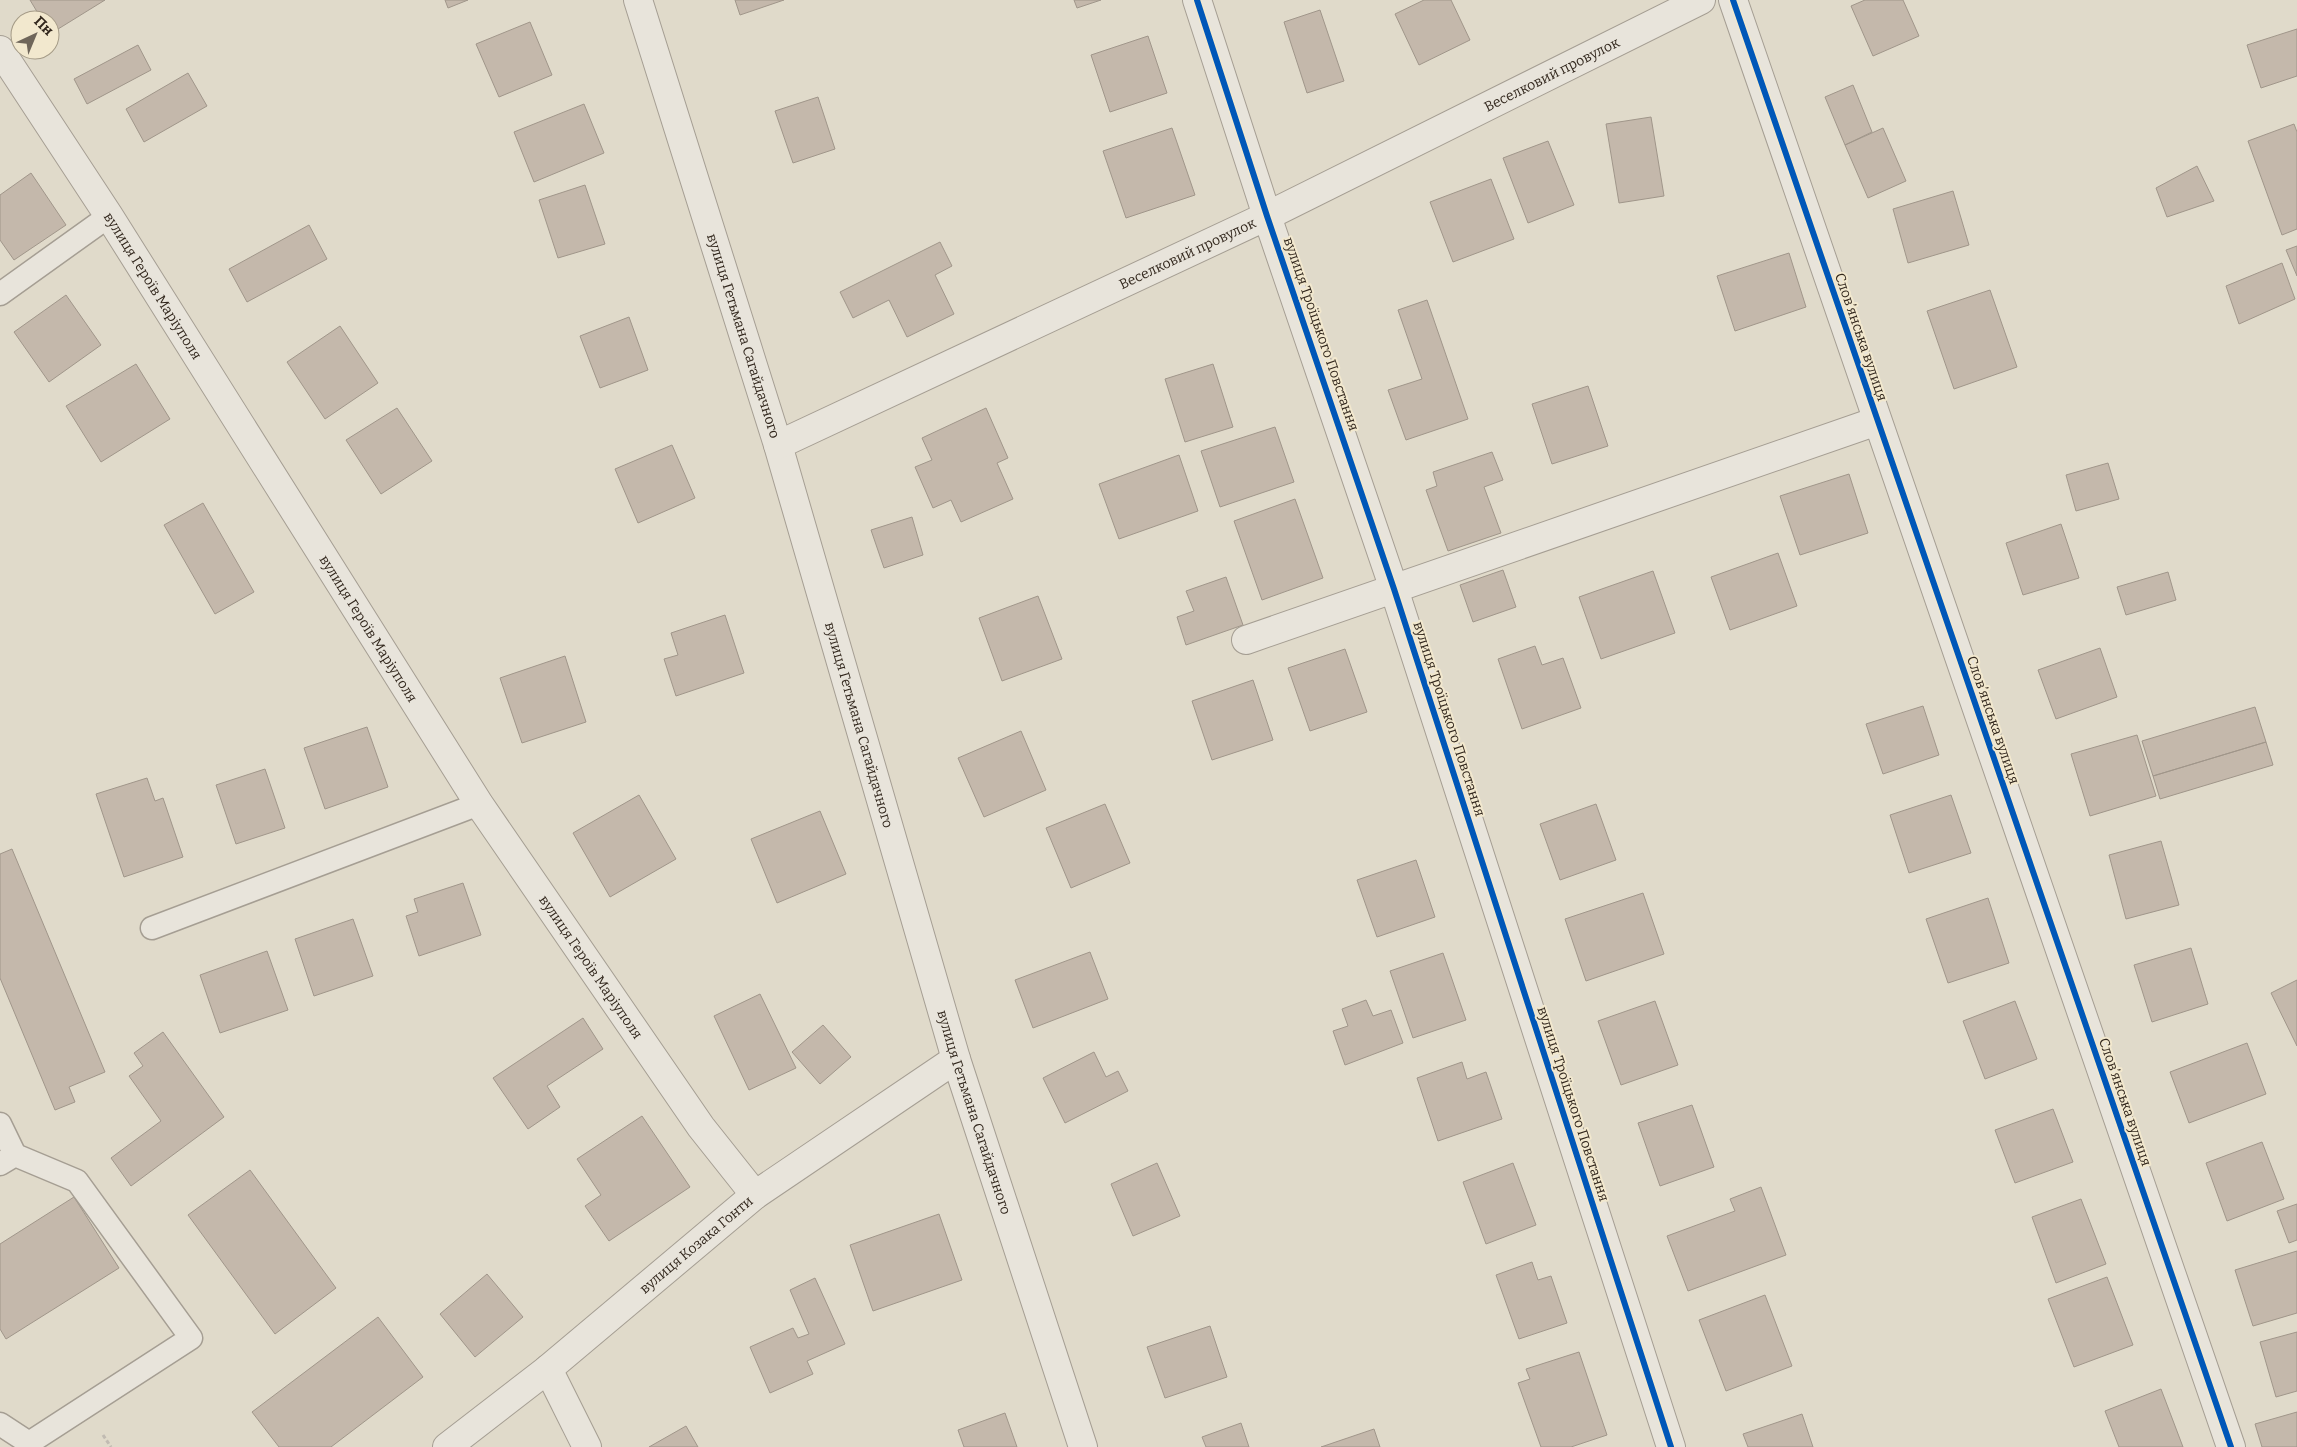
<svg xmlns="http://www.w3.org/2000/svg" width="2297" height="1447" font-family="Bitter,serif">
  <style>
    .building { fill: #c4b8ab; stroke: #a0968a }
    .lines { fill: none; stroke-linecap: round; stroke-linejoin: round }
    .service-casing { stroke: #a59e93; stroke-width: 25 }
    .minor-casing { stroke: #a59e93; stroke-width: 30 }
    .path { stroke: #c1bbb2; stroke-width: 3; stroke-dasharray: 4 2.5; stroke-linecap: butt }
    .service { stroke: #e8e4db; stroke-width: 22 }
    .minor { stroke: #e8e4db; stroke-width: 28 }
    .cycleway-casing { stroke: #f2e8ce; stroke-width: 9 }
    .cycleway { stroke: #0057b8; stroke-width: 6 }
    .labels { text-anchor: middle; dominant-baseline: central; stroke-width: 4; stroke-linejoin: round; paint-order: stroke }
    .street-label { font-size: 14px; fill: #32271d; stroke: #f2e8ce }
  </style>
  <rect width="100%" height="100%" fill="#e0daca"/>
  <path class="building" d="M30,0h75l-55,34v-14h-8z
    M445,0h23l-20,8z
    M735,0h49l-44,15z
    M1074,0h27l-24,8z
    M1424,0h27l19,40 -51,25 -24,-51z
    M1865,0h38l16,36 -46,20 -22,-50z
    M1320,10l24,71 -37,12 -23,-71z
    M530,22l22,53 -53,22 -23,-53z
    M2297,29v47l-36,12 -14,-43z
    M1148,36l19,57 -57,19 -19,-57z
    M138,45l13,25 -64,34 -13,-25z
    M188,73l19,33 -63,36 -18,-33z
    M1853,85l19,47 -27,13 -20,-48z
    M818,97l17,52 -42,14 -18,-52z
    M584,104l20,49 -70,29 -20,-50z
    M1651,117l13,79 -45,7 -13,-79z
    M2294,124l3,8v97l-15,6 -34,-94z
    M1172,128l23,67 -69,23 -23,-67z
    M1883,128l23,53 -38,17 -23,-53z
    M1548,141l26,64 -46,18 -25,-65z
    M2197,166l17,35 -47,16 -11,-29z
    M31,173l35,52 -52,35 -14,-20v-45z
    M1491,179l23,60 -61,23 -23,-60z
    M585,185l20,59 -47,14 -19,-58z
    M1953,191l16,54 -61,18 -15,-54z
    M309,225l18,34 -80,43 -18,-33z
    M940,242l12,24 -17,9 19,39 -47,23 -18,-37 -36,18 -13,-26z
    M2297,246v30l-11,-26z
    M1789,253l17,54 -71,24 -18,-55z
    M2282,263l13,36 -56,25 -13,-38z
    M1990,290l27,77 -63,22 -27,-78z
    M66,295l35,50 -52,37 -35,-50z
    M1427,300l41,119 -62,21 -18,-50 34,-11 -24,-69z
    M629,317l19,53 -48,18 -20,-52z
    M340,326l38,57 -53,36 -38,-57z
    M136,364l34,55 -69,43 -35,-56z
    M1213,364l20,63 -48,15 -20,-63z
    M1588,386l20,60 -56,18 -20,-60z
    M397,408l35,53 -51,33 -35,-54z
    M986,408l22,50 -11,5 16,36 -52,23 -10,-22 -18,8 -18,-41 17,-7 -10,-22z
    M1275,427l19,55 -74,25 -19,-56z
    M672,445l23,53 -57,25 -23,-54z
    M1492,452l11,28 -19,7 17,46 -53,18 -22,-61 11,-4 -4,-14z
    M1179,455l19,56 -79,28 -20,-55z
    M2108,463l11,36 -43,12 -10,-36z
    M1849,474l19,59 -68,22 -20,-59z
    M1295,499l28,79 -61,22 -28,-79z
    M203,503l51,89 -39,22 -51,-89z
    M912,517l11,38 -39,13 -13,-38z
    M2061,524l18,54 -56,17 -17,-52z
    M1778,553l19,53 -67,24 -19,-53z
    M1503,570l13,37 -43,15 -13,-37z
    M1653,571l22,62 -74,26 -22,-62z
    M2168,572l8,28 -50,15 -9,-28z
    M1226,577l17,48 -57,20 -9,-28 17,-6 -8,-20z
    M1038,596l24,63 -60,22 -23,-63z
    M725,615l19,58 -68,23 -12,-37 14,-4 -7,-22z
    M1535,646l7,19 21,-7 18,50 -59,21 -24,-70z
    M2100,648l17,49 -61,22 -18,-49z
    M1345,649l22,63 -57,19 -22,-63z
    M565,656l21,66 -64,21 -22,-65z
    M1253,680l20,60 -61,20 -20,-59z
    M1923,706l16,49 -56,19 -17,-50z
    M2255,707l11,35 -113,34 -11,-35z
    M367,727l21,60 -63,22 -21,-61z
    M1021,731l25,59 -62,27 -26,-59z
    M2137,735l19,61 -66,20 -19,-62z
    M2266,742l7,23 -113,34 -7,-23z
    M265,769l20,59 -49,16 -20,-59z
    M147,778l8,23 8,-3 20,59 -59,20 -28,-83z
    M639,795l37,64 -66,38 -37,-64z
    M1951,795l20,58 -62,20 -19,-58z
    M1105,804l25,59 -59,25 -25,-60z
    M1596,804l20,56 -56,20 -20,-56z
    M820,811l26,63 -69,29 -26,-64z
    M2161,841l18,64 -53,14 -17,-64z
    M12,849l93,223 -36,15 6,15 -20,8 -55,-132v-124z
    M1416,860l19,57 -58,20 -20,-57z
    M463,883l18,52 -62,21 -13,-40 12,-4 -4,-13z
    M1643,893l21,61 -78,27 -21,-62z
    M1988,898l21,65 -61,20 -22,-64z
    M353,919l20,57 -59,20 -19,-57z
    M2191,948l17,56 -56,18 -18,-57z
    M267,951l21,59 -68,23 -20,-58z
    M1090,952l18,47 -75,29 -18,-48z
    M1443,953l23,67 -53,18 -23,-67z
    M2297,980v66l-26,-53z
    M760,994l36,74 -47,22 -35,-74z
    M1366,1000l7,16 18,-6 12,33 -58,22 -12,-34 15,-5 -6,-17z
    M1655,1001l23,64 -57,20 -23,-64z
    M2015,1001l22,58 -52,20 -22,-58z
    M583,1018l20,31 -56,37 13,21 -32,22 -35,-51z
    M823,1025l28,32 -31,27 -28,-32z
    M163,1032l61,85 -93,69 -20,-28 50,-37 -32,-45 14,-10 -9,-13z
    M2247,1043l19,51 -77,29 -19,-51z
    M1094,1052l12,25 12,-6 10,20 -63,32 -22,-45z
    M1462,1062l5,17 19,-7 16,47 -64,22 -21,-63z
    M1692,1105l22,62 -54,19 -22,-63z
    M2053,1109l20,53 -58,21 -20,-53z
    M642,1116l48,71 -81,54 -24,-35 16,-11 -24,-36z
    M2262,1142l22,57 -57,22 -21,-58z
    M1157,1163l23,53 -47,20 -22,-52z
    M1513,1163l23,62 -50,19 -23,-62z
    M250,1170l86,118 -61,46 -87,-119z
    M1761,1187l25,68 -98,36 -21,-55 68,-25 -5,-12z
    M74,1197l45,71 -113,71 -6,-10v-85z
    M2081,1199l25,65 -50,19 -24,-66z
    M2297,1204v36l-8,3 -12,-32z
    M939,1214l23,66 -89,31 -23,-66z
    M2297,1251v62l-44,13 -18,-56z
    M1532,1262l6,18 13,-4 16,47 -48,16 -23,-64z
    M487,1274l36,43 -48,40 -35,-43z
    M2107,1277l26,68 -59,22 -26,-68z
    M815,1278l30,66 -38,17 6,13 -43,19 -20,-46 43,-19 5,10 11,-4 -19,-44z
    M1765,1295l27,71 -66,25 -27,-71z
    M378,1317l45,60 -92,70h-52l-27,-35z
    M1210,1326l17,51 -62,21 -18,-51z
    M2297,1332v59l-21,6 -16,-55z
    M1579,1352l28,83 -36,12h-30l-23,-64 12,-4 -4,-10z
    M2161,1389l22,58h-64l-14,-36z
    M2297,1412v35h-35l-7,-23z
    M1005,1413l12,34h-53l-6,-17z
    M1802,1414l11,33h-65l-5,-13z
    M1241,1423l8,24h-43l-4,-10z
    M686,1426l12,21h-49z
    M1374,1429l6,18h-59z"/>
  <g class="lines">
    <g class="service-casing">
      <path id="service" d="M0,294l109,-78
        M152,928l327,-124
        M0,1124l15,31 -15,9
        M0,1424l29,19 162,-105 -114,-157 -62,-26"/>
    </g>
    <g class="minor-casing">
      <g id="minor">
        <path id="s1" d="M638,0l140,445 178,614 127,388"/>
        <path d="M1197,0l70,216 127,373 277,858"/>
        <path d="M1733,0l498,1447"/>
        <path id="s2" d="M0,50l109,166 370,588 222,323 54,68"/>
        <path id="s3" d="M778,445l489,-229 434,-216"/>
        <path d="M1246,640l631,-219"/>
        <path d="M548,1369l39,78"/>
        <path id="s4" d="M447,1447l101,-78 207,-174 201,-136"/>
      </g>
    </g>
    <path class="path" d="M103,1435l8,12"/>
    <use href="#service" class="service"/>
    <use href="#minor" class="minor"/>
    <g class="cycleway-casing">
      <path id="cycleway" d="M1197,0l70,216 127,373 277,858
        M1733,0l498,1447"/>
    </g>
    <use href="#cycleway" class="cycleway"/>
  </g>
  <g class="labels">
    <g class="street-label">
      <text stroke="none"><textPath href="#s3" startOffset="858">Веселковий провулок</textPath></text>
      <text stroke="none"><textPath href="#s3" startOffset="452">Веселковий провулок</textPath></text>
      <text stroke="none"><textPath href="#s2" startOffset="281">вулиця Героїв Маріуполя</textPath></text>
      <text transform="translate(1321 334) rotate(71)">вулиця Троїцького Повстання</text>
      <text stroke="none"><textPath href="#s1" startOffset="352">вулиця Гетьмана Сагайдачного</textPath></text>
      <text transform="translate(1861 337) rotate(71)">Словʼянська вулиця</text>
      <text stroke="none"><textPath href="#s2" startOffset="686">вулиця Героїв Маріуполя</textPath></text>
      <text transform="translate(1449 719) rotate(72)">вулиця Троїцького Повстання</text>
      <text transform="translate(1993 720) rotate(71)">Словʼянська вулиця</text>
      <text stroke="none"><textPath href="#s1" startOffset="758">вулиця Гетьмана Сагайдачного</textPath></text>
      <text stroke="none"><textPath href="#s2" startOffset="1091">вулиця Героїв Маріуполя</textPath></text>
      <text transform="translate(2125 1102) rotate(71)">Словʼянська вулиця</text>
      <text transform="translate(1573 1104) rotate(72)">вулиця Троїцького Повстання</text>
      <text stroke="none"><textPath href="#s1" startOffset="1162">вулиця Гетьмана Сагайдачного</textPath></text>
      <text stroke="none"><textPath href="#s4" startOffset="321">вулиця Козака Гонти</textPath></text>
    </g>
  </g>
  <g transform="translate(35 35) rotate(44)"><circle r="24" fill="#f2e8ce" stroke="#a59b87"/>
  <path d="M0-4L9 19L0 12L-9 19Z" fill="#6f665a"/>
  <text y="-8" font-size="14" font-weight="bold" text-anchor="middle" fill="#32271d">Пн</text>
  </g>
</svg>
